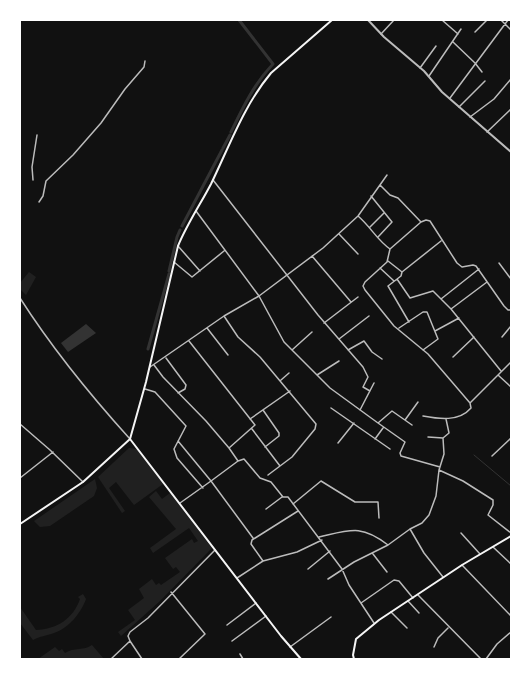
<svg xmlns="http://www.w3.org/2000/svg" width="531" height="679" font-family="Karla,sans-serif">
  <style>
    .green { fill: #202020 }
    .water { fill: #333 }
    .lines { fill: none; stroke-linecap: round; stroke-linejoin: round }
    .stream { stroke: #333; stroke-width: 1 }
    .canal { stroke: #333; stroke-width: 3 }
    .minor { stroke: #bcbcbc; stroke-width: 1.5 }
    .tertiary { stroke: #bcbcbc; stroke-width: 2 }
    .secondary { stroke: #f5f5f5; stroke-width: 2 }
  </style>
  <rect width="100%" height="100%" fill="#111"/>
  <path class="green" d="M29,272l7,5 -10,18 -6,-6v-6z
    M129,448l8,1 26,35 -29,21 -18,-23 -7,6 16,23 -3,2 -24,-36z
    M95,479l2,9 -3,8 -44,30 -10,1 -6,-6z
    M156,491l6,8 8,-6 42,55 -52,53 -39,35 -3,-4 17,-12 -7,-10 16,-12 -5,-9 13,-10 4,6 3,-2 2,2 19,-13 -4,-5 -3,2 -8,-11 27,-19 2,4 4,-2 -9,-13 -36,25 -3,-5 26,-19 -27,-32z
    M83,594l3,5c-5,14 -17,29 -32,34 -8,3 -14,3 -21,7l-13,-17v-16l16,23c21,-1 37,-11 44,-31l-2,-2z
    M92,645l12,14h-66l17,-12 4,4 3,-2 3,4c9,-6 19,-2 27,-8z"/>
  <path class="water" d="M86,324l10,9 -28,19 -7,-9z"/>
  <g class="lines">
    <path class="stream" d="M474,455l37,31"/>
    <path class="canal" d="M231,132c12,-25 23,-48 42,-68l-34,-44
      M223,148l7,-13
      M182,226l40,-76
      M169,271l8,-34 3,-7
      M148,349l21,-75"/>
    <path class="minor" d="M442,20l16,14
      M501,20l10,10
      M475,32l12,-12
      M381,34l13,-14
      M453,42l22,21 7,9
      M420,68l16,-22
      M429,76l32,-47
      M450,98l58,-78
      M459,107l26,-26
      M470,117l24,-18 17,-20
      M487,132l24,-23
      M33,180l-1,-13 5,-32
      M213,180l105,135 45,52 5,10 -5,10 7,4
      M380,185l10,10 8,3 23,24
      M371,196l21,26 -14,15
      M39,202l4,-6 3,-15 27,-26 28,-32 24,-34 19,-22 1,-6
      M196,211l63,85 25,46 46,46 48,35 14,-12 20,14
      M358,216c12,10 19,24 32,33l31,-27 5,-2 4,1 27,42 5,4 11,-2 3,1 28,40 4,4h3
      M370,227l14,-14
      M339,234l19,20
      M178,246l22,25
      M390,249l-3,13 -22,20 -2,4 2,4 29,36 34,28 42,49
      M312,256l39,46
      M388,261l14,11 -1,4 -13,10 21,36
      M174,262l18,15 32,-26
      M499,263l12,16
      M380,268l14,13
      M402,272l39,-31
      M397,279l13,19 23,-7 18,18 36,-27
      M20,298c30,47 72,99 110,141
      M441,299l38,-30
      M451,309l50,62
      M224,316l14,21 22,20 56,67 -1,5 -23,28 -24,18
      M324,323l34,-26
      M207,328l21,27
      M399,328l24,-16h4l11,27 -15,11
      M435,331l24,-13
      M502,337l9,-11
      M339,339l30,-23
      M292,350l20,-18
      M348,350l16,-9 8,11 10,7
      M453,357l21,-20
      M166,358l20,27 -1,4 -7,4
      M154,365l9,12 43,44 23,27 26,-23 -66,-84
      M150,367l74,-51 35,-20 64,-48 35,-32 29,-41
      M317,375l22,-14
      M498,375l13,12
      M281,380l8,-7
      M145,389l10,3 31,34 -12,23 3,9 26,30
      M331,408l59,41
      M263,410l16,23v3l-14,11
      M360,410l14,-27
      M423,416c16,3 36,6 48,-8l-1,-5 41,-41
      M250,419l40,-28
      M405,420l13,-18
      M378,423l27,19 -5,11 1,3 39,11
      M20,424l30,26 33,32
      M252,429l28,37
      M443,438l6,-5 -3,-14
      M375,439l8,-11
      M178,441l33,40 -31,22
      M338,443l16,-20
      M229,448l9,13 -27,20 42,57
      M492,456l19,-18
      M238,461l6,-2 16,19 11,4 12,15
      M439,470l24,11 30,19v5l-5,10 23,18
      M20,478l33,-26
      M293,504l28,-23 34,21h23l1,16
      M266,509l16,-12h6l54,72 7,16 25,38
      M410,529l14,24 19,24
      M461,533l19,21
      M319,537c31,-7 42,-13 69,8
      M493,547l18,17
      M373,554l14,18
      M263,561l34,-9 25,-12
      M462,565l49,51
      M308,569l22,-18
      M237,578l26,-17 -12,-17 1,-4 46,-29
      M328,579l26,-17 34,-17 22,-16 12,-6 7,-8 7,-19 3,-26 5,-16 -1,-16 -15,-1
      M171,592l34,42 -26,25
      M418,595l63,64
      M408,601l11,12
      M361,603l33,-23 5,1 14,17
      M391,612l16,16
      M227,625l29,-22
      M232,641l34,-25
      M290,647l41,-30
      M434,647l4,-9 10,-10
      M240,654l3,5
      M111,659l19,-18
      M142,659l-12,-18 -2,-5 2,-4 18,-14 67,-68
      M434,659h1
      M486,659l11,-15 14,-12"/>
    <path class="tertiary" d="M368,20l16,17 40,34 18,21 69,60"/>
    <path class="secondary" d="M130,439l151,197 20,23
      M20,524l63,-42 47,-43 16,-57 32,-136c9,-22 22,-41 33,-62 18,-37 33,-79 60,-111l61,-53
      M354,659l-1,-4 3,-16 23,-19 83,-55 49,-29"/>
  </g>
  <rect width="531" height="679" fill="none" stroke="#ffffff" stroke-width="42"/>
</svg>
